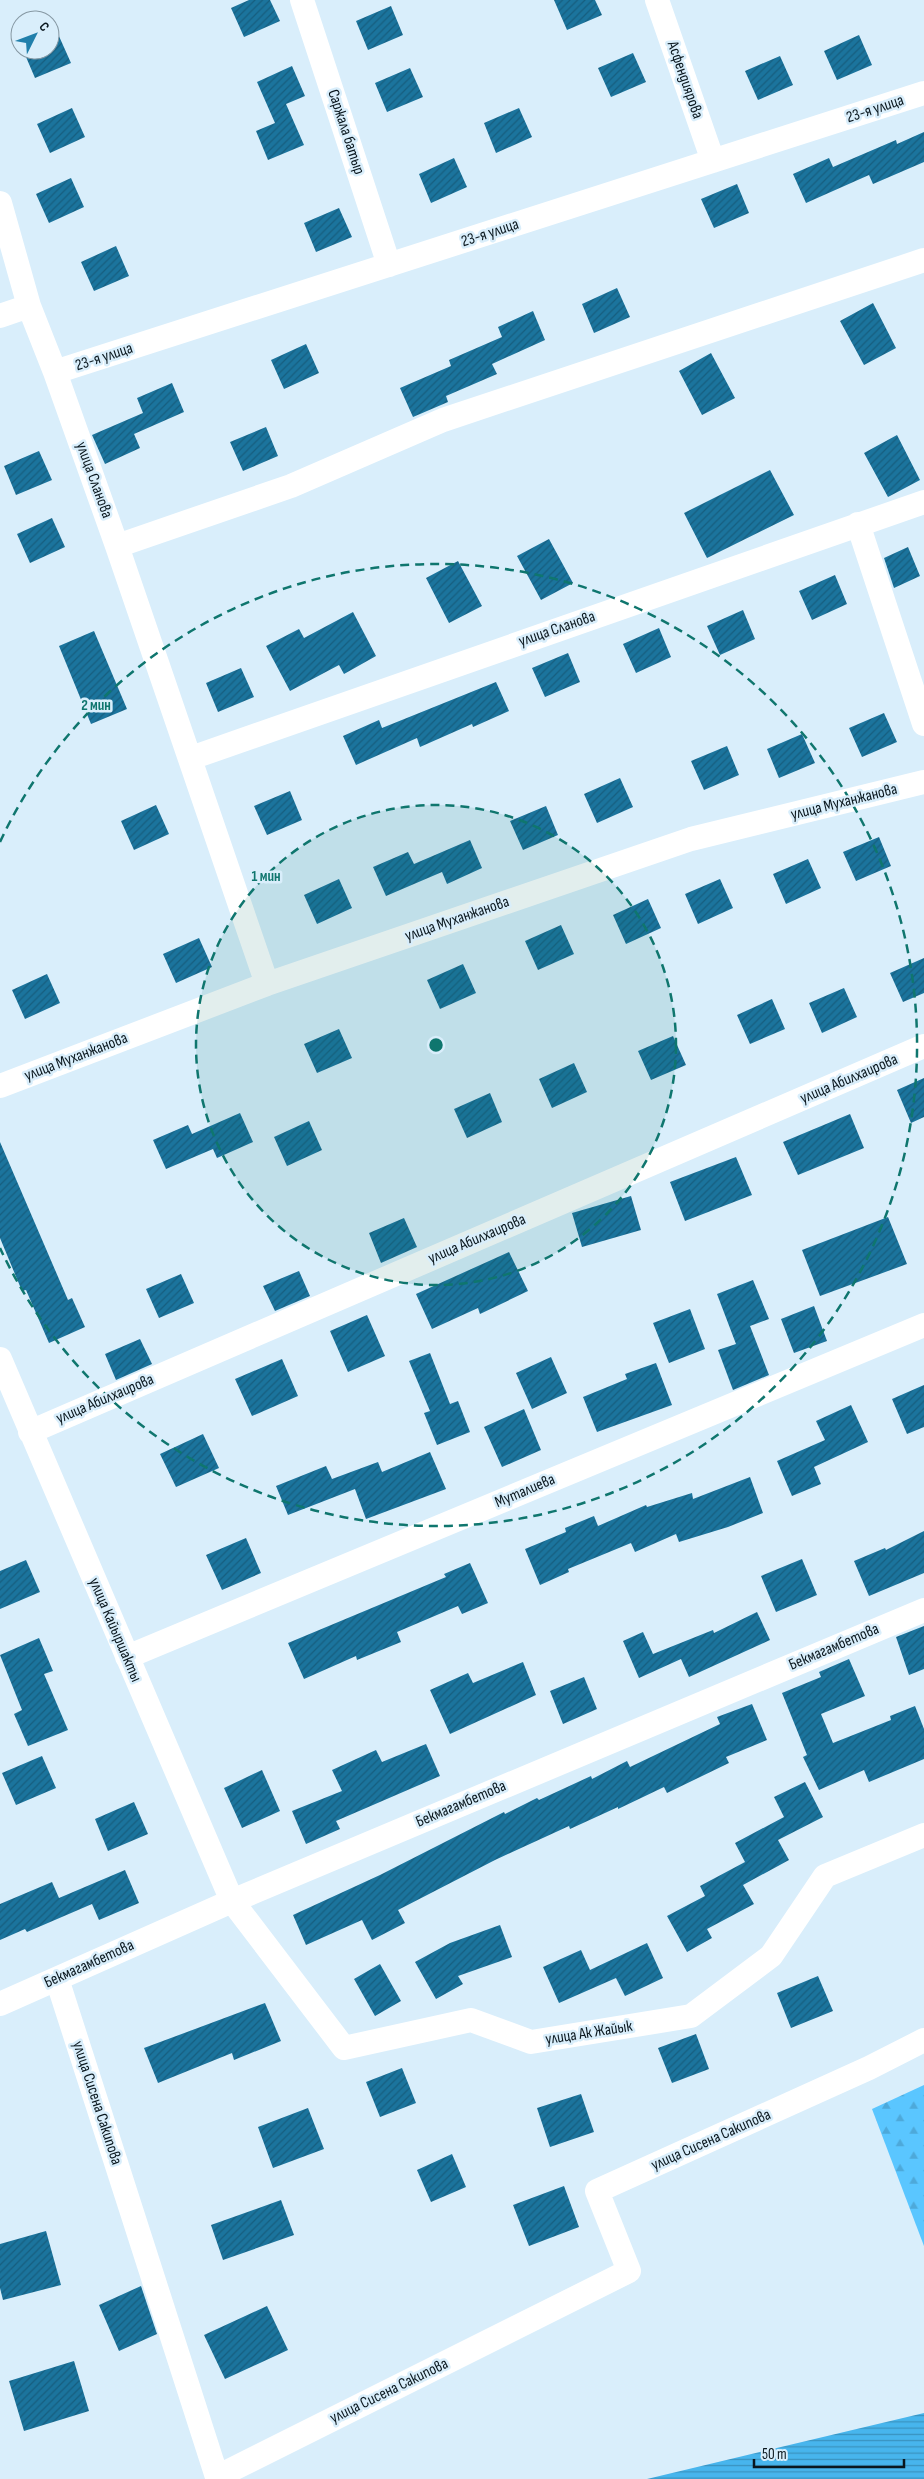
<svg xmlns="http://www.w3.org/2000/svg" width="924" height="2479" font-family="'Sofia Sans Condensed',sans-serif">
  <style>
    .forest { fill: url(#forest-firs) }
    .water { fill: url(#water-rules) }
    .building { fill: url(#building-hatch) }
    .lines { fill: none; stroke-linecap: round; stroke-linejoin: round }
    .minor { stroke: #fff; stroke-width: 24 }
    .ring { fill: none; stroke: #0f766e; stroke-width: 2.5; stroke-dasharray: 9 6 }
    .labels { text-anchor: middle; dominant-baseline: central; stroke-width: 5; stroke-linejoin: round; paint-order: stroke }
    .street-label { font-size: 16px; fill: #0a171e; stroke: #d9eefb }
    .centre { fill: #0f766e; stroke: #d9eefb; stroke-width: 2.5 }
    .ring-label { font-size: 15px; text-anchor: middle; font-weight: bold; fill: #0f766e; stroke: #d9eefb; stroke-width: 5; stroke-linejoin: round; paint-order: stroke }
  </style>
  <defs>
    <pattern id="forest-firs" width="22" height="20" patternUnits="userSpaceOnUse" patternTransform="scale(1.25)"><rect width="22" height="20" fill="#5ac6ff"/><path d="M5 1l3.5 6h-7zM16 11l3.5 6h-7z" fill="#4da9da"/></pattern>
    <pattern id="water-rules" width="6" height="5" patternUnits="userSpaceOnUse" patternTransform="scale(1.25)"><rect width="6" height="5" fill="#47b5ed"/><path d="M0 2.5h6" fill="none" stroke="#3992bf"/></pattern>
    <pattern id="building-hatch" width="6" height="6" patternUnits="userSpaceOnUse" patternTransform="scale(1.25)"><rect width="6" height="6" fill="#1b749d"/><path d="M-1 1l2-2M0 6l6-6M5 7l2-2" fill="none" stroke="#165e7f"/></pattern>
  </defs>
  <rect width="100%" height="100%" fill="#d9eefb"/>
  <path class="forest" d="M924,2085v161l-52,-137z"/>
  <path class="water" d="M924,2413v66h-277z"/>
  <path class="building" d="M249,0h21l10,21 -36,16 -13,-29z
    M554,0h41l7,15 -35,15z
    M391,6l12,29 -35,15 -12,-29z
    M50,16l21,47 -36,15 -12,-28h27z
    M859,35l13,30 -35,15 -13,-29z
    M633,53l13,29 -35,15 -13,-29z
    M780,56l13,29 -35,15 -13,-29z
    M292,66l13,30 -19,8 18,41 -36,15 -12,-29 19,-8 -18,-41z
    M410,68l13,29 -36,15 -12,-29z
    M72,108l13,29 -35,16 -13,-29z
    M519,108l13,29 -36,16 -12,-30z
    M924,132v30l-51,22 -4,-9 -63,28 -13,-29 36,-16 4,9 63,-27 1,4z
    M454,158l13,29 -36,16 -12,-29z
    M71,178l13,29 -35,16 -13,-29z
    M737,184l12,29 -35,15 -13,-29z
    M339,208l13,29 -36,15 -12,-29z
    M116,246l13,30 -35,15 -13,-29z
    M617,288l13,29 -36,16 -12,-29z
    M873,303l23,45 -32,17 -24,-44z
    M533,311l12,29 -53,24 5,10 -51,22 2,6 -35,15 -13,-29 51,-22 -2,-6 53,-23 -4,-10z
    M306,344l13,29 -35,16 -13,-29z
    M711,353l24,45 -33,17 -23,-44z
    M172,383l12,29 -50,22 6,14 -35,16 -13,-29 51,-22 -6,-15z
    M266,427l12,29 -35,15 -13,-29z
    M897,435l23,45 -32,17 -24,-44z
    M39,451l13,29 -36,15 -12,-29z
    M770,470l24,45 -87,43 -23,-45z
    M52,518l13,29 -35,16 -13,-29z
    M549,539l24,44 -32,17 -24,-44z
    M908,547l12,29 -26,12 -10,-30z
    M458,561l24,45 -33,17 -23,-45z
    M835,575l12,29 -35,16 -13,-29z
    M743,610l12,29 -35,16 -13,-29z
    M353,612l23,44 -32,18 -5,-9 -49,26 -24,-45 33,-17 5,9z
    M659,628l12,29 -35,16 -13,-29z
    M94,631l33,78 -36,15 -32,-78z
    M568,653l12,29 -35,15 -13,-29z
    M241,668l13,29 -36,15 -12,-29z
    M496,682l13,29 -36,16 -1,-3 -52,23 -3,-9 -61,27 -13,-29 36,-16 3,8z
    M884,713l13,29 -35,15 -13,-29z
    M802,734l13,29 -36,15 -12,-29z
    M727,746l12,29 -35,15 -13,-29z
    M620,778l13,29 -36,16 -13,-29z
    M290,791l12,29 -35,15 -13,-29z
    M156,805l13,29 -35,16 -13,-29z
    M546,806l12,29 -35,15 -13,-29z
    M879,837l12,29 -35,15 -13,-29z
    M470,840l12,28 -35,16 -5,-12 -56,24 -13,-29 35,-15 6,12z
    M808,859l13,29 -35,16 -13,-30z
    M339,879l13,29 -35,16 -13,-29z
    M720,879l13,29 -35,16 -13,-30z
    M648,899l13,29 -35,16 -13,-29z
    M561,925l13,29 -36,16 -13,-29z
    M199,938l13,29 -36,16 -13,-29z
    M924,958v35l-21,9 -13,-29z
    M463,964l13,29 -36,16 -13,-29z
    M47,974l13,29 -35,16 -13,-29z
    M844,988l13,29 -35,16 -13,-30z
    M772,999l13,30 -35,15 -13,-29z
    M339,1029l13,29 -35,15 -13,-29z
    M673,1036l13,29 -35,15 -13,-29z
    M574,1063l13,29 -35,16 -13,-29z
    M924,1078v39l-13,6 -14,-33z
    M490,1093l12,29 -35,16 -13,-29z
    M240,1113l13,29 -36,16 -4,-9 -47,20 -13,-29 35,-15 4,9z
    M850,1114l14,34 -66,27 -15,-33z
    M309,1121l13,29 -35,16 -13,-29z
    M0,1142l68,158 4,-2 13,29 -36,16 -23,-53 -4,1 -22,-53z
    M736,1157l16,38 -67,26 -15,-39z
    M631,1196l10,34 -59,17 -10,-34z
    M888,1217l19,47 -87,32 -18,-46z
    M404,1218l13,29 -36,16 -12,-30z
    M509,1252l19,39 -48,23 -2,-6 -46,21 -16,-35z
    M299,1271l11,25 -35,15 -12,-25z
    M181,1274l13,29 -35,15 -13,-29z
    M753,1280l16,39 -19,7 19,49 -36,15 -15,-40 18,-6 -19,-50z
    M814,1306l13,35 -33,12 -13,-34z
    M690,1309l15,40 -36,14 -16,-40z
    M367,1315l18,41 -37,16 -18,-41z
    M140,1339l12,25 -36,16 -11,-26z
    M430,1353l20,51 8,-3 12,31 -33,13 -13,-32 6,-2 -21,-50z
    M551,1357l16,36 -35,16 -16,-36z
    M282,1359l16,37 -46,20 -17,-37z
    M656,1363l16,42 -75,27 -14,-35 44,-18 -2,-5z
    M924,1385v42l-17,7 -15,-35z
    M851,1405l17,37 -54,25 7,17 -29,12 -15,-35 48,-21 -9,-19z
    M524,1409l17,41 -39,17 -18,-40z
    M203,1434l16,34 -43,19 -16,-33z
    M430,1452l16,37 -80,30 -11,-30 -67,26 -12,-29 50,-20 6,13 46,-17 4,10z
    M750,1477l13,36 -35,14 -49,15 -3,-8 -41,18 -4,-9 -63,26 1,3 -29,13 -15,-36 41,-17 -1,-4 29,-12 4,10 48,-21 1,2 45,-14 1,6z
    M924,1531v42l-55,23 -15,-35 31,-13 1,2z
    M246,1538l15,35 -39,17 -16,-35z
    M802,1559l15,36 -41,17 -15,-36z
    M26,1560l14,32 -40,17v-38z
    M470,1563l18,40 -26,11 -4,-8 -61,26 4,10 -44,18 -1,-4 -52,23 -16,-36 158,-66 -2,-3z
    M757,1612l13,28 -81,37 -8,-18 -42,19 -16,-37 20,-9 10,22 60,-24 1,3z
    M924,1626v43l-15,6 -13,-38z
    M39,1638l14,33 -9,3 24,56 -40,16 -14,-32 8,-4 -22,-55z
    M849,1659l16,37 -44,18 12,29 58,-23 -1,-4 25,-10 9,23v30l-55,23 -5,-12 -45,20 -16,-33 4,-2 -25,-62 39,-16 -2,-5z
    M523,1662l13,33 -86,39 -20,-44 38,-17 5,10z
    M584,1677l13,32 -34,15 -13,-33z
    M752,1704l15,36 -41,17 3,6 -62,30 -3,-6 -46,22v-2l-48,22 -1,-3 -74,34 -97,50 7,13 -33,17 -10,-20 -56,25 -13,-30 87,-40 124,-63 1,2 32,-16 2,2 52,-24 1,3 35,-18 3,6 90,-43 -3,-7z
    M426,1744l14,32 -104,45 4,8 -34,15 -14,-33 50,-20 -10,-21 44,-20 6,12z
    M42,1756l14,32 -40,17 -14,-32z
    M262,1770l18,41 -38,17 -18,-40z
    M805,1782l18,35 -45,23 11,20 -46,25 11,19 -47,25 5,9 -25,14 -20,-36 38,-20 -5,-10 45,-24 -10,-19 49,-26 -10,-20z
    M134,1802l14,32 -40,17 -13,-32z
    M125,1870l14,33 -40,17 -7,-16 -65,28 -2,-3 -25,11v-36l52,-22 7,16z
    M500,1925l12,32 -54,19 5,8 -27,15 -21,-37 35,-19z
    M647,1943l16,35 -38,18 -9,-18 -57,25 -16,-36 38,-17 9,20z
    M380,1964l21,37 -26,15 -21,-37z
    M818,1976l15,35 -42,17 -14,-35z
    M265,2003l16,38 -47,19 -2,-7 -74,30 -14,-35z
    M696,2034l13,35 -37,14 -14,-35z
    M402,2068l14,35 -36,14 -14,-35z
    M581,2094l13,38 -44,15 -13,-39z
    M308,2108l16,41 -51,19 -15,-41z
    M452,2154l14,33 -35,15 -14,-32z
    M564,2186l15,41 -50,19 -16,-41z
    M281,2200l13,35 -71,25 -12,-35z
    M46,2231l15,54 -58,15 -3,-12v-44z
    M141,2286l16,48 -38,17 -20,-46z
    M267,2306l21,44 -63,29 -21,-44z
    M74,2361l15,50 -65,20 -15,-50z"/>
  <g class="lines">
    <path class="minor" d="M302,0l87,265
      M657,0l56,161
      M0,203l29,103 26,66 62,174 150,438
      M0,316l29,-10
      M55,372l869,-279
      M858,524l66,200
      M117,546l174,-60 152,-66 481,-160
      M191,758l733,-256
      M0,1086l267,-102 424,-145 233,-57
      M0,1359l232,542 112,147 127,-28 60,22 160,-26 80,-60 54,-80 99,-41
      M30,1432l894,-386
      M127,1657l797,-332
      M57,1979l160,498 412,-206 -32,-80 272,-123 55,-28
      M0,2004l232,-103 692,-291"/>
  </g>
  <circle cx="436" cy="1045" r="240" fill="#0f766e" fill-opacity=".12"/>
  <g class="ring">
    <circle cx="436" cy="1045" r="240"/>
    <path d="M0 842A481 481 0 1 1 0 1248"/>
  </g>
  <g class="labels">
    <g class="street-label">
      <text transform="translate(685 80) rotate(71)">Асфендиярова</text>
      <text transform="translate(875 109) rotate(-18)">23-я улица</text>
      <text transform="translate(346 132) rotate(72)">Саржала батыр</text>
      <text transform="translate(490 233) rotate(-18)">23-я улица</text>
      <text transform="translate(104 357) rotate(-18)">23-я улица</text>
      <text transform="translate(94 480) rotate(70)">улица Сланова</text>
      <text transform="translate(557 629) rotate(-19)">улица Сланова</text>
      <text transform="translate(844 802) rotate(-14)">улица Муханжанова</text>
      <text transform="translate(457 919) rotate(-19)">улица Муханжанова</text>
      <text transform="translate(76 1057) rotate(-21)">улица Муханжанова</text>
      <text transform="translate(849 1079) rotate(-23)">улица Абилхаирова</text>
      <text transform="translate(477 1239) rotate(-23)">улица Абилхаирова</text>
      <text transform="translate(105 1399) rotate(-23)">улица Абилхаирова</text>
      <text transform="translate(525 1491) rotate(-23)">Муталиева</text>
      <text transform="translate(115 1630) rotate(67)">улица Кайыршакты</text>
      <text transform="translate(834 1647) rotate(-23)">Бекмагамбетова</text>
      <text transform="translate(461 1804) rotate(-23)">Бекмагамбетова</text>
      <text transform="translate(89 1964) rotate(-24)">Бекмагамбетова</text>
      <text transform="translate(589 2033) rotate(-9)">улица Ак Жайык</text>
      <text transform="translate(97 2103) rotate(72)">улица Сисена Сакипова</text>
      <text transform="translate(711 2140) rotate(-24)">улица Сисена Сакипова</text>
      <text transform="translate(389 2391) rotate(-26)">улица Сисена Сакипова</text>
    </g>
  </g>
  <circle cx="436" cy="1045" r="8" class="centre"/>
  <g class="ring-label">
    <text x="96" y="710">2 мин</text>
    <text x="266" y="881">1 мин</text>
  </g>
  <g transform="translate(35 35) rotate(48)"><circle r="24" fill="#d9eefb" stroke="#8698a3"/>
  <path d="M0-4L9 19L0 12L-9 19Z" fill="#207fab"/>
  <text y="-8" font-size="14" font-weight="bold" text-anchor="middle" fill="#0a171e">С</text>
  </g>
  <path d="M754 2459v8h150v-8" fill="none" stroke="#0a171e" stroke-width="2.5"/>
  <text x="762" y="2459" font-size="15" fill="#0a171e" stroke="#d9eefb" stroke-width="4" paint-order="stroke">50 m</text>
</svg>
